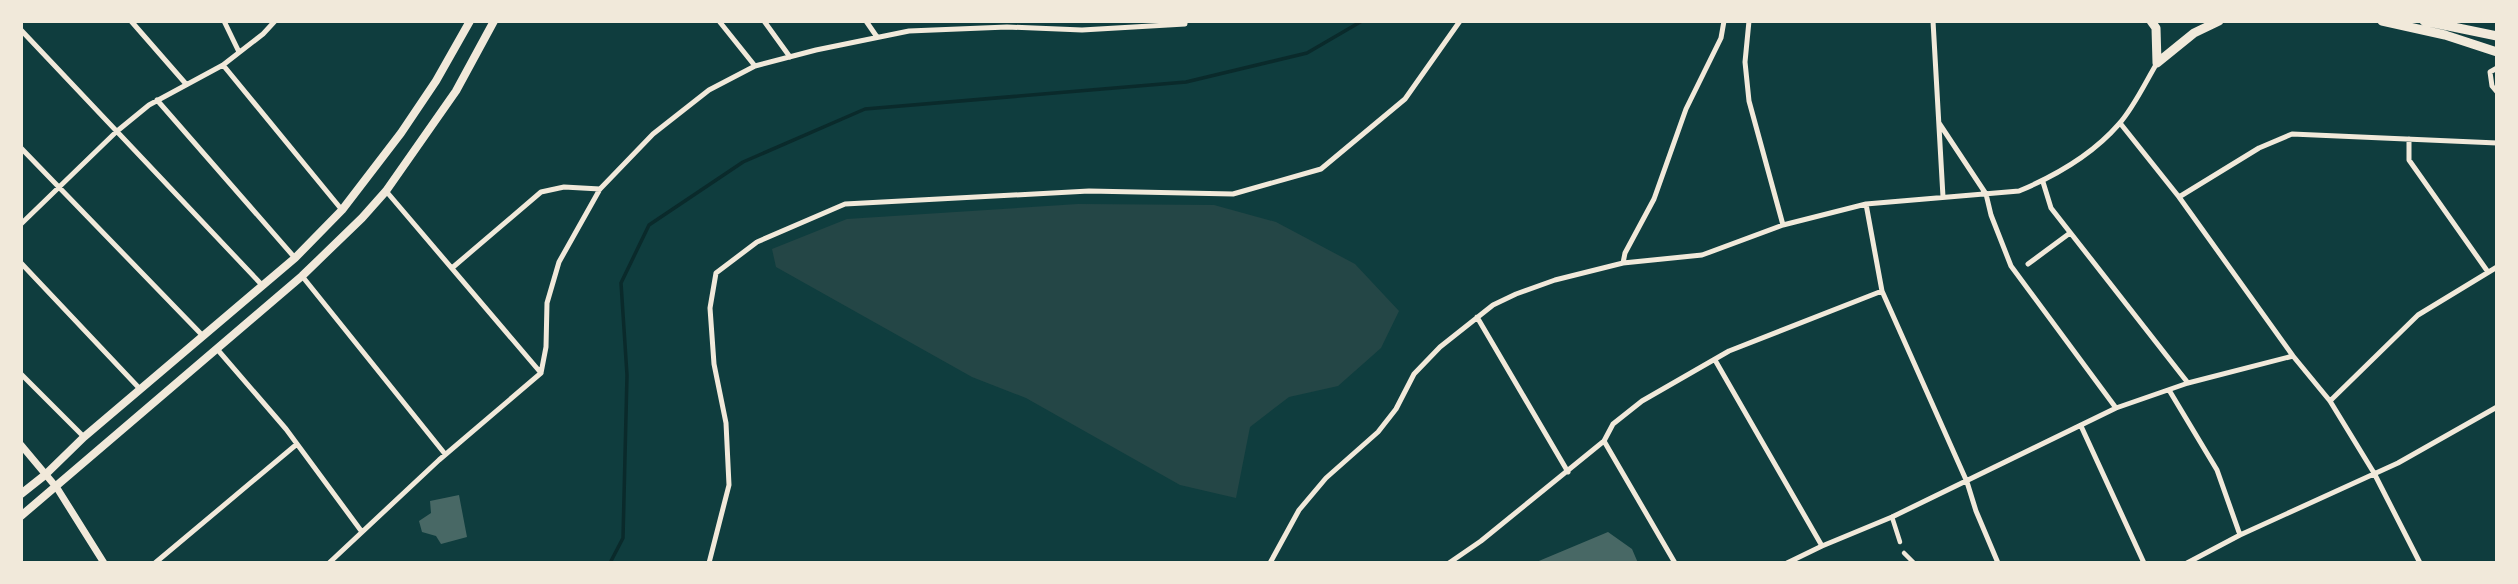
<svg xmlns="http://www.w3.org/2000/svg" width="2518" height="584" font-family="'Asap Condensed',sans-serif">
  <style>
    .green { fill: #244646 }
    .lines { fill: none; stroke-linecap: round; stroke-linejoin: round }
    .stream { stroke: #0a2a2b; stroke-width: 3.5 }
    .building { fill: #486865 }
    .pedestrian { stroke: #f1e9da; stroke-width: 4.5 }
    .minor { stroke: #f1e9da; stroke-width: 5 }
    .tertiary { stroke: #f1e9da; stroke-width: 7 }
    .secondary { stroke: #f1e9da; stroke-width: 8 }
    .primary { stroke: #f1e9da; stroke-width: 9 }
  </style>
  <rect width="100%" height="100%" fill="#0f3d3e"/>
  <path class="green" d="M1078,204l136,1 62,17 79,42 44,47 -18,37 -43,38 -49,11 -39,30 -14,71 -56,-13 -154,-87 -54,-21 -196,-110 -4,-18 75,-30z"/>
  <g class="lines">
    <path class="stream" d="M610,563l13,-25 4,-163 -6,-92 28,-58 94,-63 122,-53 321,-27 121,-29 55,-32"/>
  </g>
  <path class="building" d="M459,495l8,42 -26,7 -5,-8 -14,-4 -3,-11 12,-8 -1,-12z
    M1608,532l24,17 6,14h-104z"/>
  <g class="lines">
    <path class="pedestrian" d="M1892,517l8,25
      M1904,553l10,10"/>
    <path class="minor" d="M131,21l55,63
      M224,21l15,31
      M719,21l36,45
      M764,21l26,36
      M866,21l11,16
      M1749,21l-4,41 4,39 34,124
      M1933,21l10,176
      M21,30l241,255
      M223,65l119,145
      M2497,68l-7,4 2,14 5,6
      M157,100l138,158
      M1939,123l47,71 5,21 20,51 105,142
      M2120,123l59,74 114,159 37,45 44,72 46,90
      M2409,139v21l79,112
      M21,148l182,188
      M2043,182l8,26 137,175
      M386,191l155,182
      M2179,197l80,-49 33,-14 205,9
      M1866,204l16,87 85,191 9,29 22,52
      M21,224l95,-92 33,-27 74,-40 40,-31 12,-13
      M21,263l119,126
      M1623,263l2,-10 29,-54 32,-90 35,-71 3,-17
      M2028,264l42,-31
      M452,268l89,-76 23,-5 36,2
      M302,276l143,178
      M1477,317l91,155
      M217,349l69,80 76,103
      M1715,360l107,186
      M21,374l63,63
      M2169,390l48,80 23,65
      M2330,401l88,-86 79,-48
      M2081,426l63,137
      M1604,441l71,122
      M155,563l142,-119
      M329,563l110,-103 102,-87 5,-26 1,-44 12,-41 41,-73 53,-55 56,-44 46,-24 61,-16 93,-19 98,-4 75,3 103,-6v-3
      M709,563l20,-78 -3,-62 -12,-59 -4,-56 6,-35 41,-31 88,-38 244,-13 144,3 88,-25 84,-70 55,-78
      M1270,563l29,-53 27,-32 52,-46 18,-23 18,-35 26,-27 53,-42 23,-11 39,-14 68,-17 79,-8 81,-30 83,-21 153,-13c36,-15 74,-37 100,-67 15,-17 26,-41 38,-61
      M1449,563l32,-22 123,-100 9,-17 29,-23 87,-50 153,-60
      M1787,563l35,-17 70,-29 224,-109 72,-25 105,-27
      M2187,563l53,-28 158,-72 99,-56"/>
    <path class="tertiary" d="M21,445l36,43 47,75"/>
    <path class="secondary" d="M21,494l24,-19 39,-38 211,-179 47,-48 59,-77 35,-52 34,-60
      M21,516l281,-240 60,-58 24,-27 70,-100 38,-70"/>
    <path class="primary" d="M2151,21l5,7 1,35
      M2382,21l63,14 52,17
      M2424,21l73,15
      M2157,63l37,-30 25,-12"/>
  </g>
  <rect width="2518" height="584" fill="none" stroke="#f1e9da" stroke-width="46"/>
</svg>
